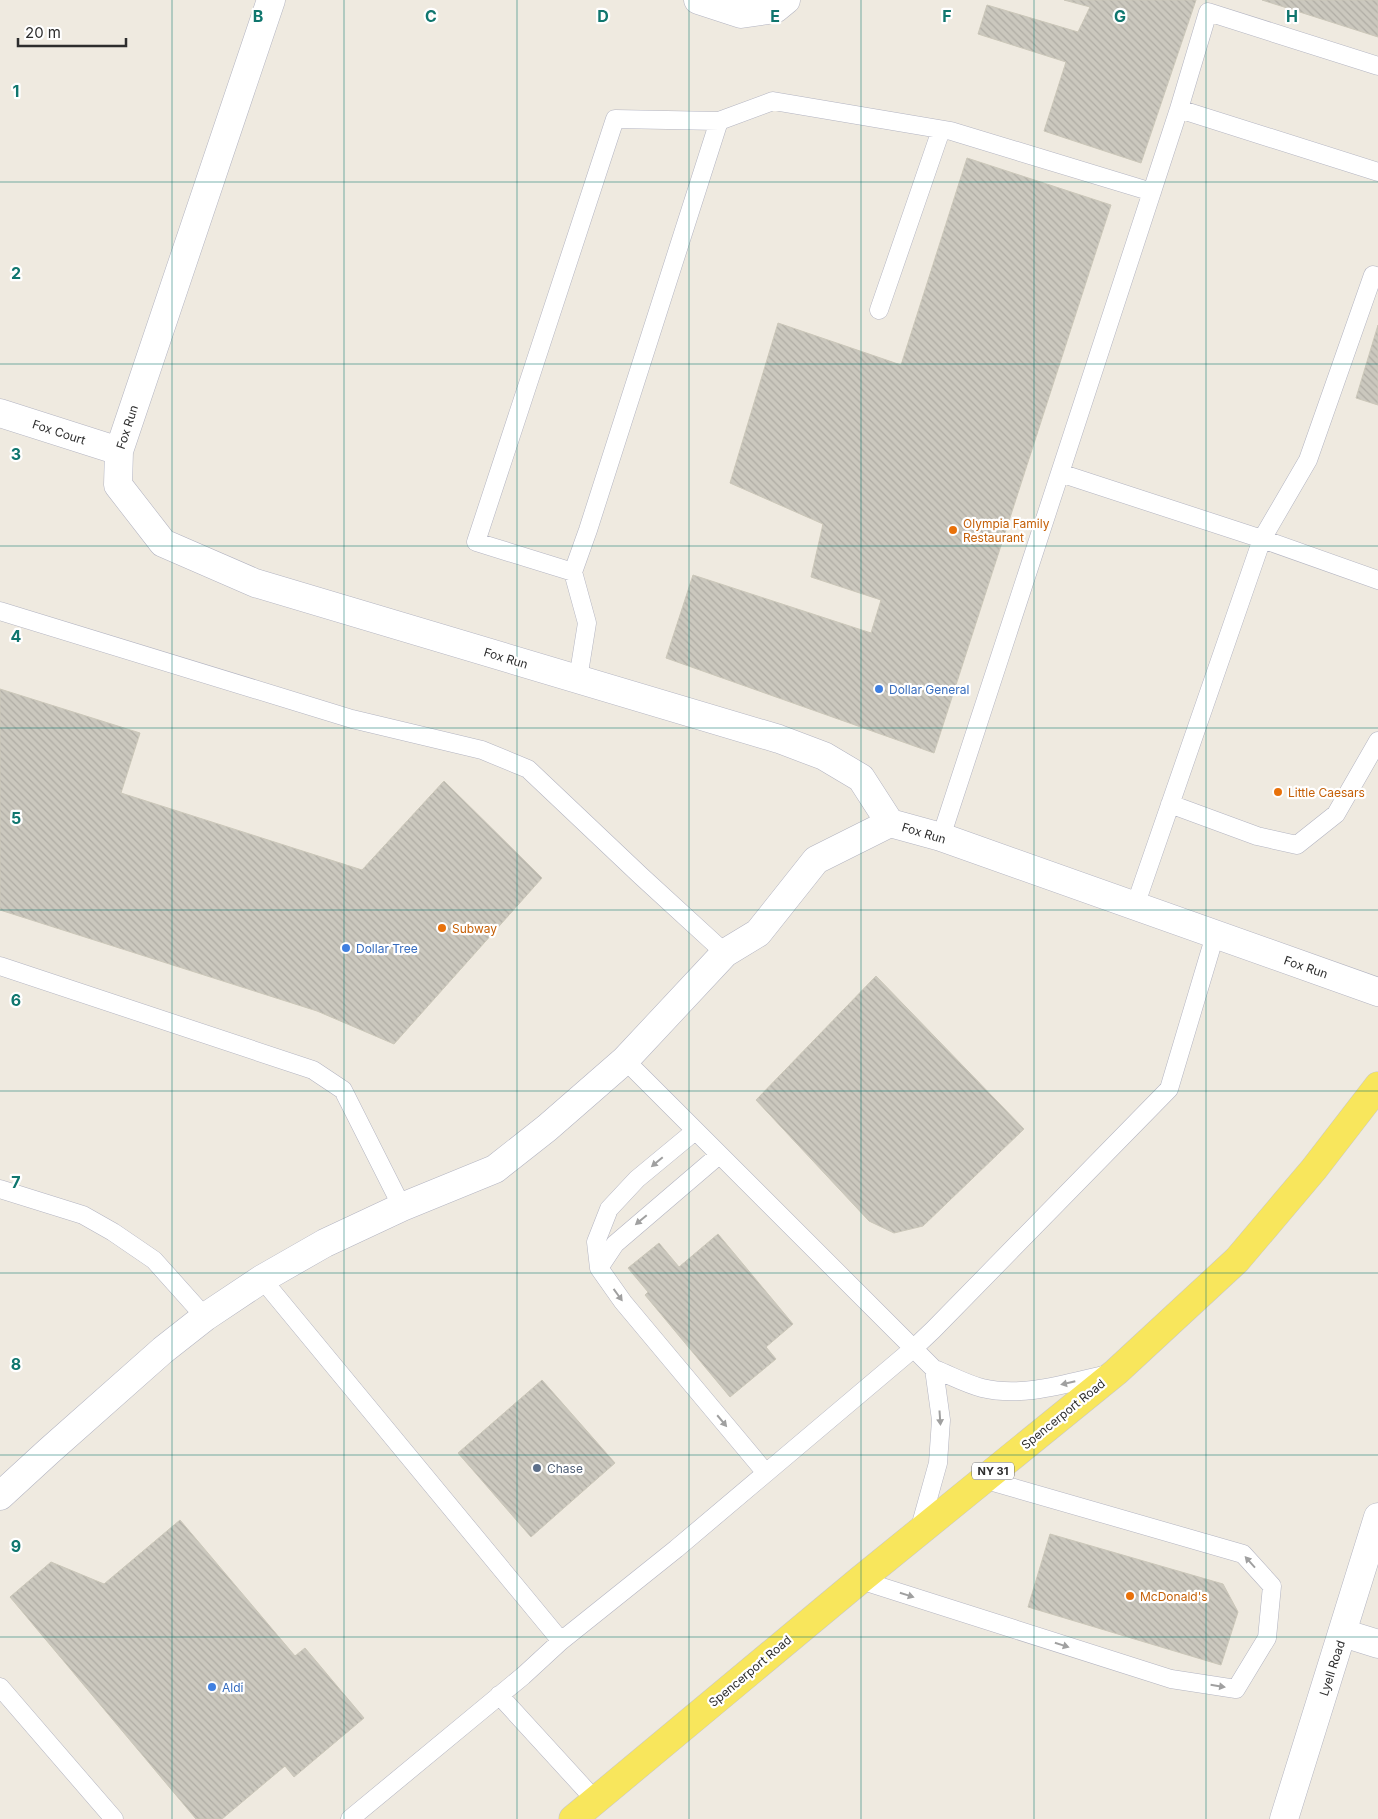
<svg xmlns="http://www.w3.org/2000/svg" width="1378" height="1819" font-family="Inter,sans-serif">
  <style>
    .building { fill: url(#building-back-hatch); stroke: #cbc7b9 }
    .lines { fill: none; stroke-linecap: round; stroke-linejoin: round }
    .service-casing { stroke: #b3b4c1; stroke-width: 19 }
    .minor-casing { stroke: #b3b4c1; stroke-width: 29 }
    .tertiary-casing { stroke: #b3b4c1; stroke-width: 29 }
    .primary-casing { stroke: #c8c8c8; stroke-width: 29 }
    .service { stroke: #fff; stroke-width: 18 }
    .minor { stroke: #fff; stroke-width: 28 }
    .tertiary { stroke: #fff; stroke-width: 28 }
    .primary { stroke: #f8e65c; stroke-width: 28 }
    .oneway { fill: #a0a0a0 }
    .grid { fill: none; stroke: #0f766e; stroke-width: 1; stroke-opacity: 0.55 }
    .food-dot { fill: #e8710a; stroke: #fff; stroke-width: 2 }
    .shop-dot { fill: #3f7fe0; stroke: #fff; stroke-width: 2 }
    .service-dot { fill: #5c6f8a; stroke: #fff; stroke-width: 2 }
    .labels { text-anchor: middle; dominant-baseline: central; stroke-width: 4.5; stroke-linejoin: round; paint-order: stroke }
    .shield { fill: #fff; stroke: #6c6c6c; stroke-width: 1 }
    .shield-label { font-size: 11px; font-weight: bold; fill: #2d2d2d }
    .street-label { font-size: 12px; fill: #2d2d2d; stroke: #fff }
    .food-label { font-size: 12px; fill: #c56008; stroke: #fff; text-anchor: start }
    .shop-label { font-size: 12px; fill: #366cbe; stroke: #fff; text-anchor: start }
    .service-label { font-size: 12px; fill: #4e5e75; stroke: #fff; text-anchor: start }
    .grid-label { font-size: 16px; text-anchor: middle; font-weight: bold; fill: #0f766e; stroke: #fff; stroke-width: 4.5; stroke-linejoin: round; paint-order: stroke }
  </style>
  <defs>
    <pattern id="building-back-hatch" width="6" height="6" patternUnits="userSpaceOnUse" patternTransform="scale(1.25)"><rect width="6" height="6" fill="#cbc8be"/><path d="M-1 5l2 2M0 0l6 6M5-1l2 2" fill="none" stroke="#afaca4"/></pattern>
  </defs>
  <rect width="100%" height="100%" fill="#efeae0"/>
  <path class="building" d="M1064,0h132l-55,163 -97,-32 22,-69 -88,-28 9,-29 91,27 12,-25z
    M1262,0h116v37z
    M967,158l144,47 -177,548 -268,-95 27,-83 178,58 10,-33 -70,-23 12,-53 -93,-41 48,-160 123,42z
    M1378,325v80l-22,-7z
    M0,689l140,44 -19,60 241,77 82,-89 98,97 -148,166 -77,-33 -317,-101z
    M876,976l148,153 -101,97 -29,7 -25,-12 -113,-121z
    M718,1234l75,90 -27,23 10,12 -46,38 -85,-102 3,-3 -20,-24 31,-25 20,24z
    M542,1380l73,83 -84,74 -73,-84z
    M180,1520l115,136 10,-8 59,70 -70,59 -9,-11 -63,53h-26l-186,-222 41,-35 53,22z
    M1050,1534l173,50 15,28 -17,53 -193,-58z"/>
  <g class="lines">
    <g class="service-casing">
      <path id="service" d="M1179,109l29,-97 170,54
        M879,310l62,-180
        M1060,473l202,66 46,-79 65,-185 5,2
        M573,572l-97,-30 139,-423 104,2
        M0,611l352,108 130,31 46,19 113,107 84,77
        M578,679l9,-56 -14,-51 15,-42 131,-409 54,-20 178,30 201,61
        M1170,804l87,32 40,9 39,-31 42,-73
        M941,837l238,-728 199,63
        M1135,906l127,-367 116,41
        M0,966l313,104 30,20 59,117
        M625,1060l309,309c16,6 32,15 48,19 41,10 86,-5 126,-14
        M695,1131l-58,48 -28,30 -13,33 3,26 24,34 143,171
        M0,1189l83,26 30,17 41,28 51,57
        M599,1268l16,-24 104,-89
        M262,1279l299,362
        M919,1531l19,-68 3,-43 -7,-51
        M860,1580l311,99 65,10 31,-51 5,-52 -29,-32 -260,-75
        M0,1687l114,132
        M499,1695l96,105
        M350,1819l173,-143 38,-35 115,-92 238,-201 19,-18 236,-241 46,-154"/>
    </g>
    <g class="minor-casing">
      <path id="minor" d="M271,0l-152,451 -1,34 45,58 92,40 524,156 45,17 37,22 29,45 51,14 437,155
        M698,0l43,14 34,-5 11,-9
        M0,413l119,38
        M0,1496l49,-45 114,-101 42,-33 57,-38 63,-36 77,-36 93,-38 52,-41 78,-68 100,-107 33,-20 58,-73 74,-37
        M1343,1633l35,11"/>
    </g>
    <g class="tertiary-casing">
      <path id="tertiary" d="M1284,1819l94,-302"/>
    </g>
    <g class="primary-casing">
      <path id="primary" d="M573,1819l287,-239 256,-208 121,-112 77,-91 64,-83"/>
    </g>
    <use href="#service" class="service"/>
    <use href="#minor" class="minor"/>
    <use href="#tertiary" class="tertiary"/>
    <use href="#primary" class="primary"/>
  </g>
  <defs><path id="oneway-solid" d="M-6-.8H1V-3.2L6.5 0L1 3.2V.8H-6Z" transform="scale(1.25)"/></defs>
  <g class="oneway">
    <use href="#oneway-solid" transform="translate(657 1162) rotate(140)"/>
    <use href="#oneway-solid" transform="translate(641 1220) rotate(140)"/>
    <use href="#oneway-solid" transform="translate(618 1295) rotate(54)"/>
    <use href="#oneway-solid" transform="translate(1068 1383) rotate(167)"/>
    <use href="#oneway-solid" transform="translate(940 1418) rotate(86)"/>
    <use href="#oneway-solid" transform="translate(722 1421) rotate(50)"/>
    <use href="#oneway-solid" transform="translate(1250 1562) rotate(-132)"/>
    <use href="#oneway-solid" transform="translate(907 1595) rotate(18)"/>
    <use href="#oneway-solid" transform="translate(1062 1645) rotate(18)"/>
    <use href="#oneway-solid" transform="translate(1218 1686) rotate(9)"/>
  </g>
  <path class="grid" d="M172,0v1819M344,0v1819M517,0v1819M689,0v1819M861,0v1819M1034,0v1819M1206,0v1819M0,182h1378M0,364h1378M0,546h1378M0,728h1378M0,910h1378M0,1091h1378M0,1273h1378M0,1455h1378M0,1637h1378"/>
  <g class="food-dot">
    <circle cx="953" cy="530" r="5"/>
    <circle cx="1278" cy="792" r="5"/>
    <circle cx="442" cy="928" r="5"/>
    <circle cx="1130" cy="1596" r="5"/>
  </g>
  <g class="shop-dot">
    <circle cx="879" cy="689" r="5"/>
    <circle cx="346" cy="948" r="5"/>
    <circle cx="212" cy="1687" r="5"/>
  </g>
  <circle class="service-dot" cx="537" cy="1468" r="5"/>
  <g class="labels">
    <rect class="shield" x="972" y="1462.5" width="42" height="17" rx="4"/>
    <g class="shield-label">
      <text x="993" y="1471">NY 31</text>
    </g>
    <g class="street-label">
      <text transform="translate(127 427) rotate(-72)">Fox Run</text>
      <text transform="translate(59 432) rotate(18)">Fox Court</text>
      <text transform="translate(506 658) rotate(17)">Fox Run</text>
      <text transform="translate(924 833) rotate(17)">Fox Run</text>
      <text transform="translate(1306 967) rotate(19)">Fox Run</text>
      <text transform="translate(1063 1414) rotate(-39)">Spencerport Road</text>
      <text transform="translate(1332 1668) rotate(-72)">Lyell Road</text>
      <text transform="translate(750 1671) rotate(-40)">Spencerport Road</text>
    </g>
    <g class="food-label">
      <text x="963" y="523">Olympia Family<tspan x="963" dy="14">Restaurant</tspan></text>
      <text x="1288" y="792">Little Caesars</text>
      <text x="452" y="928">Subway</text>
      <text x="1140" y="1596">McDonald's</text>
    </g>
    <g class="shop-label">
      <text x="889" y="689">Dollar General</text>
      <text x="356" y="948">Dollar Tree</text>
      <text x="222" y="1687">Aldi</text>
    </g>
    <g class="service-label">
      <text x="547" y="1468">Chase</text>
    </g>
  </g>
  <g class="grid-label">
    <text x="258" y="22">B</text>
    <text x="431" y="22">C</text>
    <text x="603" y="22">D</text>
    <text x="775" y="22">E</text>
    <text x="947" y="22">F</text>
    <text x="1120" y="22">G</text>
    <text x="1292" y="22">H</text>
    <text x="16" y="97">1</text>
    <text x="16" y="279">2</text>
    <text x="16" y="460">3</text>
    <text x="16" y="642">4</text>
    <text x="16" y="824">5</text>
    <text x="16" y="1006">6</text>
    <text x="16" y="1188">7</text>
    <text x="16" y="1370">8</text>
    <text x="16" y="1552">9</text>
  </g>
  <path d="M18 38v8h108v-8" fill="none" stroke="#2d2d2d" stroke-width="2.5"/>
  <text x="25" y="38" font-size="15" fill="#2d2d2d" stroke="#ffffff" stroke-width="4" paint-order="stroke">20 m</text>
</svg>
